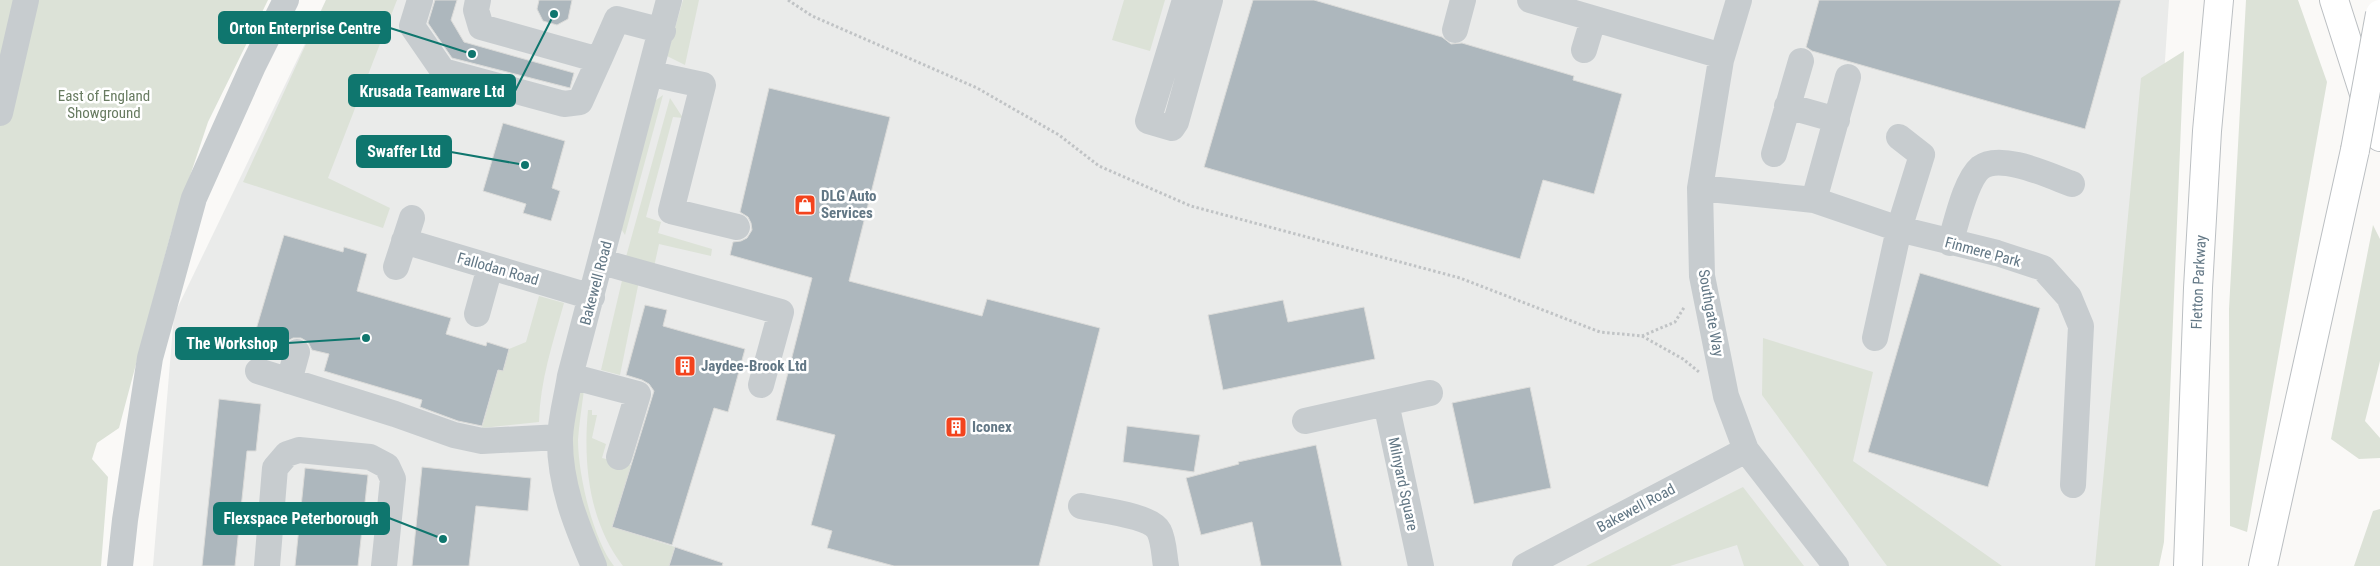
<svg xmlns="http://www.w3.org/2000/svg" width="2380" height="566" font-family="'Roboto Condensed',sans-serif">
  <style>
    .built { fill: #eaebea }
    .green { fill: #dce2d7 }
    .building { fill: #adb7bd; stroke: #dbdbd9 }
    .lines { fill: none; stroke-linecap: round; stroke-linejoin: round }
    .highway-casing { stroke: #bbbfc2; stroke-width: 30 }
    .path { stroke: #c0c3c5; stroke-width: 3; stroke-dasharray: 2.5 2.5; stroke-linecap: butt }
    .minor { stroke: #c7cccf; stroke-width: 26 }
    .highway { stroke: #fff; stroke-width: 28 }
    .highway-bridge-casing { stroke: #bbbfc2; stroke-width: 30; stroke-linecap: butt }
    .highway-bridge { stroke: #fff; stroke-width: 28 }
    .labels { text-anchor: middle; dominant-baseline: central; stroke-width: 5; stroke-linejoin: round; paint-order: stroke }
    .park-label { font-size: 15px; fill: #687b61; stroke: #fff }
    .poi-label { font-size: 15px; font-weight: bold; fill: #627785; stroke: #fff; text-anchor: start }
    .street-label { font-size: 15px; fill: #627785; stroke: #fff }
    .leader { fill: none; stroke: #0f766e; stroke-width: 2 }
    .callout-dot { fill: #0f766e; stroke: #fff; stroke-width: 2 }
    .callout { fill: #0f766e; stroke: #0f766e; stroke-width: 2 }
    .callout-label { font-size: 16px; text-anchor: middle; font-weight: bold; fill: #fff }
  </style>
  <rect width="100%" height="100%" fill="#faf9f7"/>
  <path class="built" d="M326,0h1843l-13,196 -41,370h-1962l21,-251z"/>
  <path class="green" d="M0,0h268l-60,122 -37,111 -52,195 -22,15 -5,16 16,18 -7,89h-101z
    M326,0h71l-69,178 62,30 -7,20 -140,-46z
    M683,0h16l-14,65 -18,-9z
    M1124,0h41l-15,51 -38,-11z
    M2246,0h52l29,82 -80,450 -17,-6 -1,-217z
    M2184,51l-20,491 -5,24h-64l46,-488z
    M663,95l-38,140 -5,-8 32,-124z
    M670,98l13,20 -10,-1 -27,100 15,5 -3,11 54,16 -1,7 -52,-12 -5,23 -28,-10z
    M2373,225l7,14v122l-15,60 15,17v20l-21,1 -28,-20z
    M624,272l16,4 -20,99 -19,-5z
    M539,296l25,7c-11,39 -24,78 -25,119l-57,6 16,-58 5,1 6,-22 17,-7z
    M1763,338l110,34 -20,89 149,105h-115l-125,-171z
    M578,389l6,1c-2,16 -5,34 -6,50 0,34 15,100 36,126h-8l-28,-61 -10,-69z
    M588,410h4v5h5l-5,23 14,6 -4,14 29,7 -19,62 63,20 -6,19h-46c-34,-44 -40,-102 -35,-156z
    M1743,487l61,79h-60l-7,-21 -67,21h-84z
    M2380,509v57h-26l19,-55z"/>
  <path class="building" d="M435,0h22l-6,20 13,22 110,31 -4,15 -118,-30 -24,-35z
    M539,0h33l-4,19 -11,6 -14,-4 -6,-12z
    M1253,0h61l128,37 9,7 11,-1 112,33 -1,4 49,14 -28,100 -51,-14 -23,79 -316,-92z
    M1819,0h302l-36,129 -273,-78 -6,-4z
    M769,88l121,29 -41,164 133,35 5,-17 113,29 -61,238h-145l-67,-18 5,-17 -21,-6 24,-90 -59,-15 36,-142 -82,-23 3,-13 8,-1 6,-3 5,-8 -1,-7 -3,-6 -8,-5z
    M503,123l62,18 -13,47 8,3 -9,30 -28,-8 3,-9 -43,-13z
    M284,235l59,17 1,-5 23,7 -10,37 94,27 -5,16 40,12 1,-4 22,7 -6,22 -5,-1 -16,56 -24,-5 -38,-14 2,-7 -98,-29 5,-17 -17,-4 -4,-8 -7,-4h-8l-7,4 -31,-9z
    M1920,273l120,35 -52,179 -120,-35z
    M1283,300l5,22 76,-15 11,52 -152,31 -15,-75z
    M645,305l22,5 -4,16 82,23 -17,63 -14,-4 -42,137 -60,-18 42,-136 -5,-7 -7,-4 -16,-5z
    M1530,387l21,101 -77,16 -22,-101z
    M219,399l42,5 -5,47h-9l-12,115h-33z
    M1127,426l73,9 -6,37 -71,-10z
    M1316,445l26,121h-81l-9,-44 -51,13 -15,-57 53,-14 -1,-2z
    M422,467l109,11 -3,33 -52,-5 -7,60h-57z
    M305,468l63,7 -10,91h-63z
    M675,547l48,16 -1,3h-53z"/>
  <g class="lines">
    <g class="highway-casing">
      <g id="highway">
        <path d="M2334,0l39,122 7,15"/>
        <path id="s1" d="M2188,566l10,-278 9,-157 12,-131"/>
        <path d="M2263,566l92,-416"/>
      </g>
    </g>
    <path class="path" d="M788,0l24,16 165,72 82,47 40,31 92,40 269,72 140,54 42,4 33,-14 10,-16
      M1642,336l41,23 16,13"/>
    <path class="minor" d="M420,0l-8,26 31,45 121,33 16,-2 19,-42
      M478,0l-2,10 5,17 118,33 18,-41 46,12
      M1185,0l-37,121 24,7 4,-6 34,-122
      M1530,0l192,56
      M1739,0l-18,60 -21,128 2,88 24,120 20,54 90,116
      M1455,30l8,-30
      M1584,50l9,-30
      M652,74l51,11 -32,126 66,16
      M1787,106l50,14
      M0,113l26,-113
      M1774,154l27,-93
      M1700,188l114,12 85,29 98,24 46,15 26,29 12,29 -8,159
      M1814,200l34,-123
      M404,241l188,56
      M1950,243c6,-18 15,-62 30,-75 20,-16 70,8 92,16
      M602,262l179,50 -20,73
      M396,267l16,-49
      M477,314l13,-47
      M1875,338l24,-109 23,-74 -23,-18
      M258,371l137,43 59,21 28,6 78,-4
      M570,376l68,18 -19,63
      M289,381l8,-29
      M1386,403l35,163
      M1305,421l125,-28
      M1081,506c17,4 70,9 78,25 5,10 5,24 7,35
      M120,566l5,-46 25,-162 44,-160 59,-132 33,-66
      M267,566l8,-98 12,-14 12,-4 71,7 17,9 6,13 -9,87
      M594,566c-18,-41 -35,-83 -34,-129 1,-20 7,-41 10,-61l99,-376
      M1525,566l221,-116"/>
    <use href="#highway" class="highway"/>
    <g class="highway-bridge-casing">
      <path id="highway-bridge" d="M2355,150l25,-136"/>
    </g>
    <use href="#highway-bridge" class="highway-bridge"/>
  </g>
  <defs>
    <g id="shop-square" transform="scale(1.125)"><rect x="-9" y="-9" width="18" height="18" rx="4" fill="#f3431d" stroke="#fff"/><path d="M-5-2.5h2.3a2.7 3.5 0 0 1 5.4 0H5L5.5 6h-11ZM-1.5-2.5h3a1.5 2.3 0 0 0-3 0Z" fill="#fff"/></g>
    <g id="building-square" transform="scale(1.125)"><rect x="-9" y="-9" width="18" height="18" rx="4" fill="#f3431d" stroke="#fff"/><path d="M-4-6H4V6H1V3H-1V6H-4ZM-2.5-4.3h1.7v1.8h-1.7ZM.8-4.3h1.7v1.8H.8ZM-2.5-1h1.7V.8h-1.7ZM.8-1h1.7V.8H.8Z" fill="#fff"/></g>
  </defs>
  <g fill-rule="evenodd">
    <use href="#shop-square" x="805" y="205"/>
    <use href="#building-square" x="685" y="366"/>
    <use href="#building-square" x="956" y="427"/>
  </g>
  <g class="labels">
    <g class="park-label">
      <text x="104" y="96">East of England<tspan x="104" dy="17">Showground</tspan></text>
    </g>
    <g class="poi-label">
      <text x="821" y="196">DLG Auto<tspan x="821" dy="17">Services</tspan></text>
      <text x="701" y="366">Jaydee-Brook Ltd</text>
      <text x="972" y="427">Iconex</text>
    </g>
    <g class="street-label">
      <text transform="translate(1983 252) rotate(15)">Finmere Park</text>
      <text transform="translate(498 269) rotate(16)">Fallodan Road</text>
      <text transform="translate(596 283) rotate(-75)">Bakewell Road</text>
      <text stroke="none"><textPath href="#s1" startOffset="284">Fletton Parkway</textPath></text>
      <text transform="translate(1711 313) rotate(80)">Southgate Way</text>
      <text transform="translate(1403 484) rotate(78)">Milnyard Square</text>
      <text transform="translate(1636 508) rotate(-28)">Bakewell Road</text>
    </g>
  </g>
  <path class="leader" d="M472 54L390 28M554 14L515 91M525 165L451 152M366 338L288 343M443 539L389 518"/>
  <g class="callout-dot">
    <circle cx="472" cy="54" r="5"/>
    <circle cx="554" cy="14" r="5"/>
    <circle cx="525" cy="165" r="5"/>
    <circle cx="366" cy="338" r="5"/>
    <circle cx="443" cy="539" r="5"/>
  </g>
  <g class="callout">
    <rect x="219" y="12" width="171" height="31" rx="5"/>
    <rect x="349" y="75" width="166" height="31" rx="5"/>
    <rect x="357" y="136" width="94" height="31" rx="5"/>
    <rect x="176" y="328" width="112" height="31" rx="5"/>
    <rect x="214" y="503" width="175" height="31" rx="5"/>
  </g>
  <g class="callout-label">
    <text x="305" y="34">Orton Enterprise Centre</text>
    <text x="432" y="97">Krusada Teamware Ltd</text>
    <text x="404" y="157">Swaffer Ltd</text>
    <text x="232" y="349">The Workshop</text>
    <text x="301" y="524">Flexspace Peterborough</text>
  </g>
</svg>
